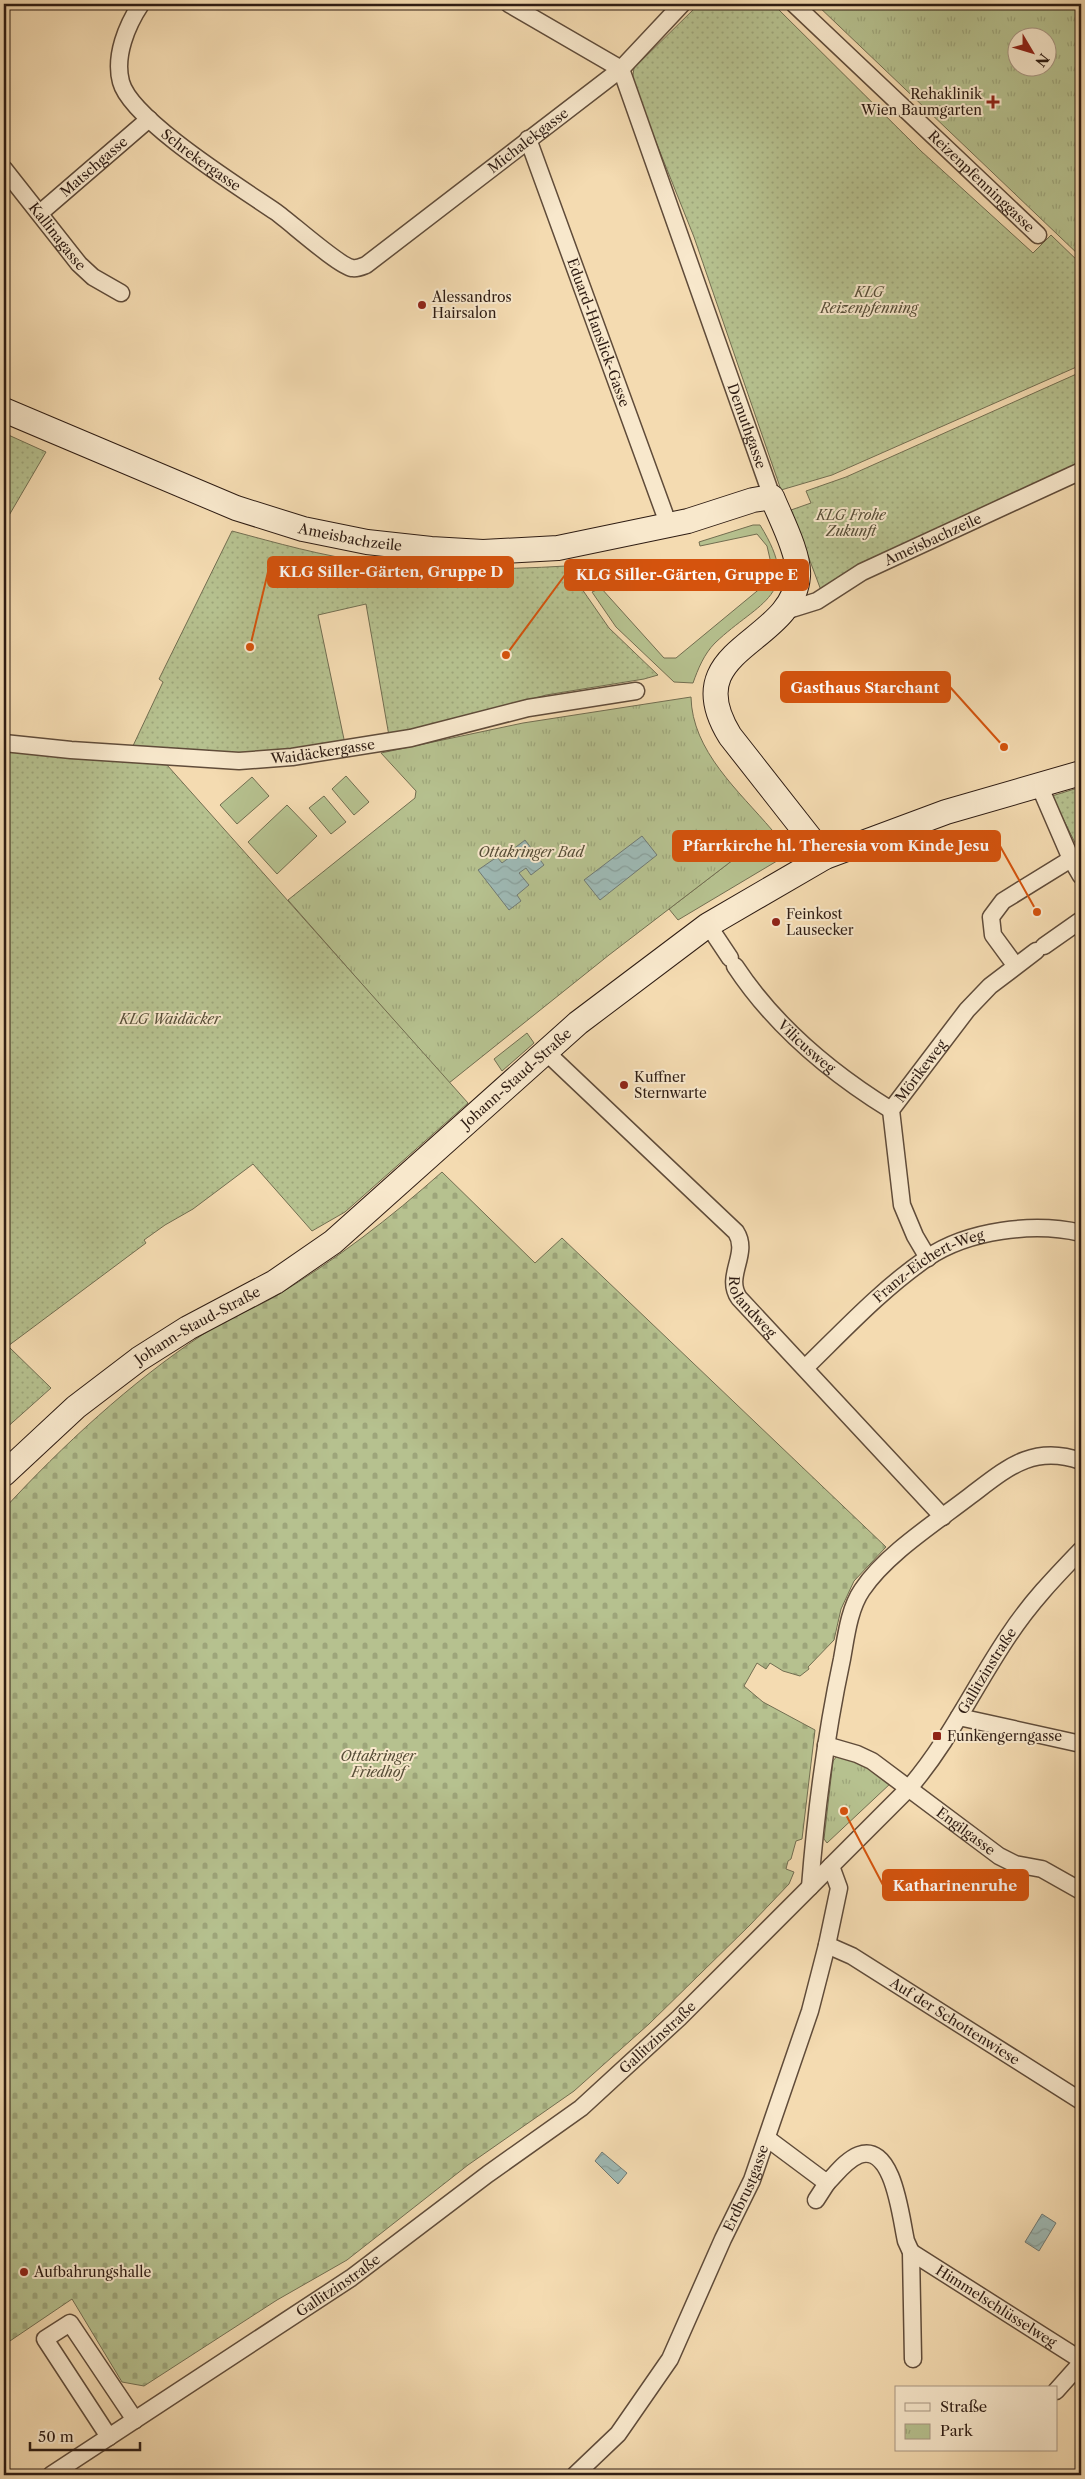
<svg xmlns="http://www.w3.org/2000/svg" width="1085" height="2479" font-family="'Libre Caslon Text',serif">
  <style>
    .grass { fill: #b6c18f; stroke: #726e51 }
    .cemetery { fill: url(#cemetery-stones); stroke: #726e51 }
    .park { fill: url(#park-tufts); stroke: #726e51; fill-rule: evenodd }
    .garden { fill: url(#garden-dots); stroke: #726e51 }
    .water { fill: url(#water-waves); stroke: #717a74 }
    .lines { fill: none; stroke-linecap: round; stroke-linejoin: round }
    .street-casing { stroke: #604c3a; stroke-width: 19 }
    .secondary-casing { stroke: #2e1c13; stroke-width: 26 }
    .street { stroke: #f8e8cc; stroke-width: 16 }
    .secondary { stroke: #f8e8cc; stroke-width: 24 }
    .poi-dot { fill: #8f2418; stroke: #f8e8cc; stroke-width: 2 }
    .labels { text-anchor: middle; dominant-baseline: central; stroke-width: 4; stroke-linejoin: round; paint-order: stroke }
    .poi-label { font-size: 14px; fill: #2e1c13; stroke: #f8e8cc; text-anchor: start }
    .street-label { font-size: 14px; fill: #2e1c13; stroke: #f8e8cc }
    .park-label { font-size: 14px; font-style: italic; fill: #574e38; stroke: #f8e8cc }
    .leader { fill: none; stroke: #d5530d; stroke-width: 2 }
    .callout-dot { fill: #d5530d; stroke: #f8e8cc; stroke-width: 2 }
    .callout { fill: #d5530d; stroke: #d5530d; stroke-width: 2 }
    .callout-label { font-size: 15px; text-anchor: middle; font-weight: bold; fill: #fff }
  </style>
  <defs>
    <pattern id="cemetery-stones" width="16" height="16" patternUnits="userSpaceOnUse" patternTransform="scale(1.25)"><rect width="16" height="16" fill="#b6c18f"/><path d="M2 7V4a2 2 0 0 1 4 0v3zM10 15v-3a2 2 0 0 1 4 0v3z" fill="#9da57a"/></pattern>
    <pattern id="park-tufts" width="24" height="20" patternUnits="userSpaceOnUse" patternTransform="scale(1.25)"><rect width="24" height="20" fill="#b6c18f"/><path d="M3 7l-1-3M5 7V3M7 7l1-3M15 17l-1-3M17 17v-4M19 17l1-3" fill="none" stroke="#9da57a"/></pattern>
    <pattern id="garden-dots" width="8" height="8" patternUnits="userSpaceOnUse" patternTransform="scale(1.25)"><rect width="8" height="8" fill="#b6c18f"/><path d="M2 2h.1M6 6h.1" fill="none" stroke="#9da57a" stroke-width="1.8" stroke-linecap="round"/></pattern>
    <pattern id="water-waves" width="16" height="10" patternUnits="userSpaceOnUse" patternTransform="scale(1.25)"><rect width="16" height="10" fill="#9eb9b4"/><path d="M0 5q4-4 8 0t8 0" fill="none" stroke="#889e9a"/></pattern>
  </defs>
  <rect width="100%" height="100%" fill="#f4dbb1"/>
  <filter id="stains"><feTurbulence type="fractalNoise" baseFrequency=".004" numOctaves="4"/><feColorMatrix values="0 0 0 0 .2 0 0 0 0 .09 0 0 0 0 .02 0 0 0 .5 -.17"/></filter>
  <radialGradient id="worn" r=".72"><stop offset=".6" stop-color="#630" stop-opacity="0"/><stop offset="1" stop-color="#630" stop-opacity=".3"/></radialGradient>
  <path class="grass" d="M753,525h7c44,71 0,75 -45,118 -11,11 -17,26 -22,40l-19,-1 -58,-55 -24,-35 9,-4 63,70h12l92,-76 5,-10 -6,-26 -10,-12 -57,12 -1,-4z
    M346,776l23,26 -15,13 -22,-26z
    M252,777l17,19 -32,28 -17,-19z
    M324,796l22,26 -15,12 -22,-26z
    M287,805l30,31 -40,38 -29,-32z
    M772,830l16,20 -1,5 -109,65 -9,-11z
    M527,1033l7,10 -32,28 -8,-12z"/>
  <path class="cemetery" d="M442,1172l93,91 27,-25 324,309 -32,34 -13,28 -7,31 -26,27 1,2 -9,7 -17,-5 -13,-8 -4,6 -9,-6 -13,23 19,16 52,28 -13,109 -6,2 -5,18 -3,2 -2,8 8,3 -5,12 -39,41 -101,99 -75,67 -106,74 -121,95 -70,40 -133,86 -22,-4 -50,-83 -68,46v-836c59,-64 126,-126 198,-174 23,-16 50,-25 74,-39 61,-37 113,-77 166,-124z"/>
  <path class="park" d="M816,4h265v253zM1018,38h30v30h-30z
    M691,697c1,54 48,94 81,133l-163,125 -160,128 -161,-183 127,-102 1,-7 -35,-38 142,-30z
    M837,1756l18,3 36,24 -64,60 -3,-4 9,-78z"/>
  <path class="garden" d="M699,4h74l148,147 112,102 18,-18 30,29v101l-249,110 -51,15 -87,-253 -62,-155 2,-14z
    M1081,372v94l-259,127 -31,-83 20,-7 -5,-12 40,-14z
    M4,433l42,19 -42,72z
    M232,531c45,12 90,25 137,31 66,8 131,8 197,4l43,62 49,47 -14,4 -98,16 -96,27 -61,14 -23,-132 -48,11 27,129 -93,11 -120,-7 31,-66 -4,-3z
    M4,751l163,14 301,338 -123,109 -33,19 -59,-67 -60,45 -28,16 -21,15 2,3 -138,103 43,42 -47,42z
    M1081,787v68l-29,-59z"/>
  <path class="water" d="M642,836l15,19 -57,45 -16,-20z
    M525,840l19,25 -13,10 -5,-7 -7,5 10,12 -12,10 4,6 -12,9 -31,-40 19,-13 5,6 12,-9 -2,-4z
    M602,2152l25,21 -9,11 -23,-23z
    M1042,2214l14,9 -17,28 -14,-9z"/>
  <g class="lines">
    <g class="street-casing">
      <g id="street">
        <path id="s1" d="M141,4c-14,21 -27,52 -20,78 10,38 120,106 155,130 14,10 63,54 76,56 5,1 9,-1 14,-3l255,-196 61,-65"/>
        <path id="s2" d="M509,4l112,65 151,428"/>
        <path id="s3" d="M794,4l244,231"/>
        <path id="s4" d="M528,139l141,387"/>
        <path id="s5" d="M4,169l75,95 14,13 28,16"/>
        <path id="s6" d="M40,213l109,-94"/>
        <path id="s7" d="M785,611l32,-10 45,-29 219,-101"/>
        <path id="s8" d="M4,743l67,7 168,11 53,-4 119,-19 117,-30 108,-17"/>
        <path d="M1039,785l32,74 10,17"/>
        <path d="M708,925l22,33"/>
        <path d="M1044,946l37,-26"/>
        <path d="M1015,965l-22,-30 -2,-18 12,-16 68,-42"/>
        <path id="s9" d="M735,966c39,59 96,107 156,144"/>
        <path id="s10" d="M546,1052l190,180c14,22 -12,44 3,66l204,219"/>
        <path id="s11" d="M928,1258l-13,-22 -13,-31 -11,-95 76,-100 23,-24 46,-35"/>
        <path id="s12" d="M805,1368c39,-38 77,-79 122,-110 41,-28 107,-36 154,-25"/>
        <path d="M959,1717l122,27"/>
        <path id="s13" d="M826,1745l31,9 15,7 127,95 16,8 27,5 39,22"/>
        <path d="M810,1887c6,-77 16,-153 32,-228 4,-22 7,-50 20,-69 24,-36 73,-67 108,-94 37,-28 63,-52 111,-35"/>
        <path id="s14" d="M827,1945l25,11 229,145"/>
        <path d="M768,2139l59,44c9,-9 19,-23 32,-28 35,-13 42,65 47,86l5,11 2,107"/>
        <path d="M816,2200l11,-17"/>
        <path id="s15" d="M911,2252l170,108"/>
        <path d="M1056,2391l25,-28"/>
        <path d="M109,2437l-64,-98 25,-16 65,97"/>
        <path id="s16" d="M51,2475l300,-197 137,-104 93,-66 98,-90 230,-230c40,-46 66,-103 100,-153 21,-32 46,-58 72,-85"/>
        <path id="s17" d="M575,2475l43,-41 52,-75 53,-120 29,-59 58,-169 17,-66 12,-57 -8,-22"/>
      </g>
    </g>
    <g class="secondary-casing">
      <g id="secondary">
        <path id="s18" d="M4,410l232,98 67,21 64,13 64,7 52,3 75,-4 130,-27 65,-21 19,-3c8,20 28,58 26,79 -5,69 -123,71 -68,160l95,121"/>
        <path id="s19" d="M4,1474l72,-67 63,-48 49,-31 87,-46 58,-40 245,-219 130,-98 117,-68 121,-45 135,-39"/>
      </g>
    </g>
    <use href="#street" class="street"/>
    <use href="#secondary" class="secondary"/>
  </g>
  <g class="poi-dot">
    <path d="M990.5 94.5h5v5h5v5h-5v5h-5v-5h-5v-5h5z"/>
    <circle cx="422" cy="305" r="5"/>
    <circle cx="776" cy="922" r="5"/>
    <circle cx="624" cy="1085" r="5"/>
    <rect x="932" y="1731" width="10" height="10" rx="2.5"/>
    <circle cx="24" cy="2272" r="5"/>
  </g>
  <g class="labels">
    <g class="poi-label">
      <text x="982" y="94" text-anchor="end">Rehaklinik<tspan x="982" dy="16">Wien Baumgarten</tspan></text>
      <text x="432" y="297">Alessandros<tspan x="432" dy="16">Hairsalon</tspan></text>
      <text x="786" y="914">Feinkost<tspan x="786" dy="16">Lausecker</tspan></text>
      <text x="634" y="1077">Kuffner<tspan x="634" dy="16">Sternwarte</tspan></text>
      <text x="947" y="1736">Funkengerngasse</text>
      <text x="34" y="2272">Aufbahrungshalle</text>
    </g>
    <g class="street-label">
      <text stroke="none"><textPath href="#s1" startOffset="601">Michalekgasse</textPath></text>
      <text stroke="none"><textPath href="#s1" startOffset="196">Schrekergasse</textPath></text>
      <text stroke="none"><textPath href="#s6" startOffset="71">Matschgasse</textPath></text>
      <text stroke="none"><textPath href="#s3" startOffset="258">Reizenpfenninggasse</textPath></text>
      <text stroke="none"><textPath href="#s5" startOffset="86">Kallinagasse</textPath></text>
      <text stroke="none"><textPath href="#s4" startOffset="206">Eduard-Hanslick-Gasse</textPath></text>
      <text stroke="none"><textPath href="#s2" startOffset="508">Demuthgasse</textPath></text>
      <text stroke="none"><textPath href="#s18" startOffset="370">Ameisbachzeile</textPath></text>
      <text stroke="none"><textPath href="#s7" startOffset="165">Ameisbachzeile</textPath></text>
      <text stroke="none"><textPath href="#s8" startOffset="320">Waidäckergasse</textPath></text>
      <text stroke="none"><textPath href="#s9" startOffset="108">Vilicusweg</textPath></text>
      <text stroke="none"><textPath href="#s11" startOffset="204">Mörikeweg</textPath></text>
      <text stroke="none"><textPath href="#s19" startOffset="650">Johann-Staud-Straße</textPath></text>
      <text stroke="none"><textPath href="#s12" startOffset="162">Franz-Eichert-Weg</textPath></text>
      <text stroke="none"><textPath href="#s10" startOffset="344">Rolandweg</textPath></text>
      <text stroke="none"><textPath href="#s19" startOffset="245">Johann-Staud-Straße</textPath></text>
      <text stroke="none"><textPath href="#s16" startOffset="1244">Gallitzinstraße</textPath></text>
      <text stroke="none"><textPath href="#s13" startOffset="166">Engilgasse</textPath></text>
      <text stroke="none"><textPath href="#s14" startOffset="149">Auf der Schottenwiese</textPath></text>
      <text stroke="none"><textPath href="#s16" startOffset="749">Gallitzinstraße</textPath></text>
      <text stroke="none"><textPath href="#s17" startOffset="338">Erdbrustgasse</textPath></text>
      <text stroke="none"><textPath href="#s16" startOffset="344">Gallitzinstraße</textPath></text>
      <text stroke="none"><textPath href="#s15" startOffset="101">Himmelschlüsselweg</textPath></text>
    </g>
    <g class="park-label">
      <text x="869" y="292">KLG<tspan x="869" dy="16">Reizenpfenning</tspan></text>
      <text x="851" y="515">KLG Frohe<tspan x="851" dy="16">Zukunft</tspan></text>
      <text x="531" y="852">Ottakringer Bad</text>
      <text x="170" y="1019">KLG Waidäcker</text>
      <text x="378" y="1756">Ottakringer<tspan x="378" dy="16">Friedhof</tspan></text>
    </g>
  </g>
  <path class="leader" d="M250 647L268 572M506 655L565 575M1004 747L950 687M1037 912L1000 846M844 1811L883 1885"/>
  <g class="callout-dot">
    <circle cx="250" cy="647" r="5"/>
    <circle cx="506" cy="655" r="5"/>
    <circle cx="1004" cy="747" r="5"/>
    <circle cx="1037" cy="912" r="5"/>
    <circle cx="844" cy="1811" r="5"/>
  </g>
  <g class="callout">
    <rect x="268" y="557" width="245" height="30" rx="5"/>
    <rect x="565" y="560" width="243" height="30" rx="5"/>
    <rect x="781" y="672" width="169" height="30" rx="5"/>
    <rect x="673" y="831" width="327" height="30" rx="5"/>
    <rect x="883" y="1870" width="145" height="30" rx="5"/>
  </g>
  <g class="callout-label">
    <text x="391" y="577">KLG Siller-Gärten, Gruppe D</text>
    <text x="687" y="580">KLG Siller-Gärten, Gruppe E</text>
    <text x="865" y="693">Gasthaus Starchant</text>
    <text x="836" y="851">Pfarrkirche hl. Theresia vom Kinde Jesu</text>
    <text x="955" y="1891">Katharinenruhe</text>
  </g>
  <rect width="1085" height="2479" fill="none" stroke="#f4dbb1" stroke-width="20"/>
  <rect x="5" y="5" width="1075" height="2469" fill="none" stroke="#2e1c13" stroke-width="2.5"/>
  <rect x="10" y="10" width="1065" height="2459" fill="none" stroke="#2e1c13"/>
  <rect x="895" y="2386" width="162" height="65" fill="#f8e8cc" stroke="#a79682"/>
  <rect x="905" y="2403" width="25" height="8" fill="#f8e8cc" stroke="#a79682"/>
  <text x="940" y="2412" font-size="15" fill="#2e1c13">Straße</text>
  <rect x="905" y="2424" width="25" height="15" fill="url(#park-tufts)" stroke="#a79682"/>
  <text x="940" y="2436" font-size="15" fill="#2e1c13">Park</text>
  <g transform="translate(1032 52) rotate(128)"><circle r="24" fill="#f8e8cc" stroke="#a79682"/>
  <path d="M0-4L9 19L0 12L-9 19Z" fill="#8f2418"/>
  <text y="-8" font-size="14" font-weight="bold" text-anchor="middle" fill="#2e1c13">N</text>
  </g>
  <path d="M30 2442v8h110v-8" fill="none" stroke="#2e1c13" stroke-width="2.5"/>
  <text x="38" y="2442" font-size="15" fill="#2e1c13" stroke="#f8e8cc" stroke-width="4" paint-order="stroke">50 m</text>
  <rect width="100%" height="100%" filter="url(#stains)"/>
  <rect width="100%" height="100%" fill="url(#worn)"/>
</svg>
